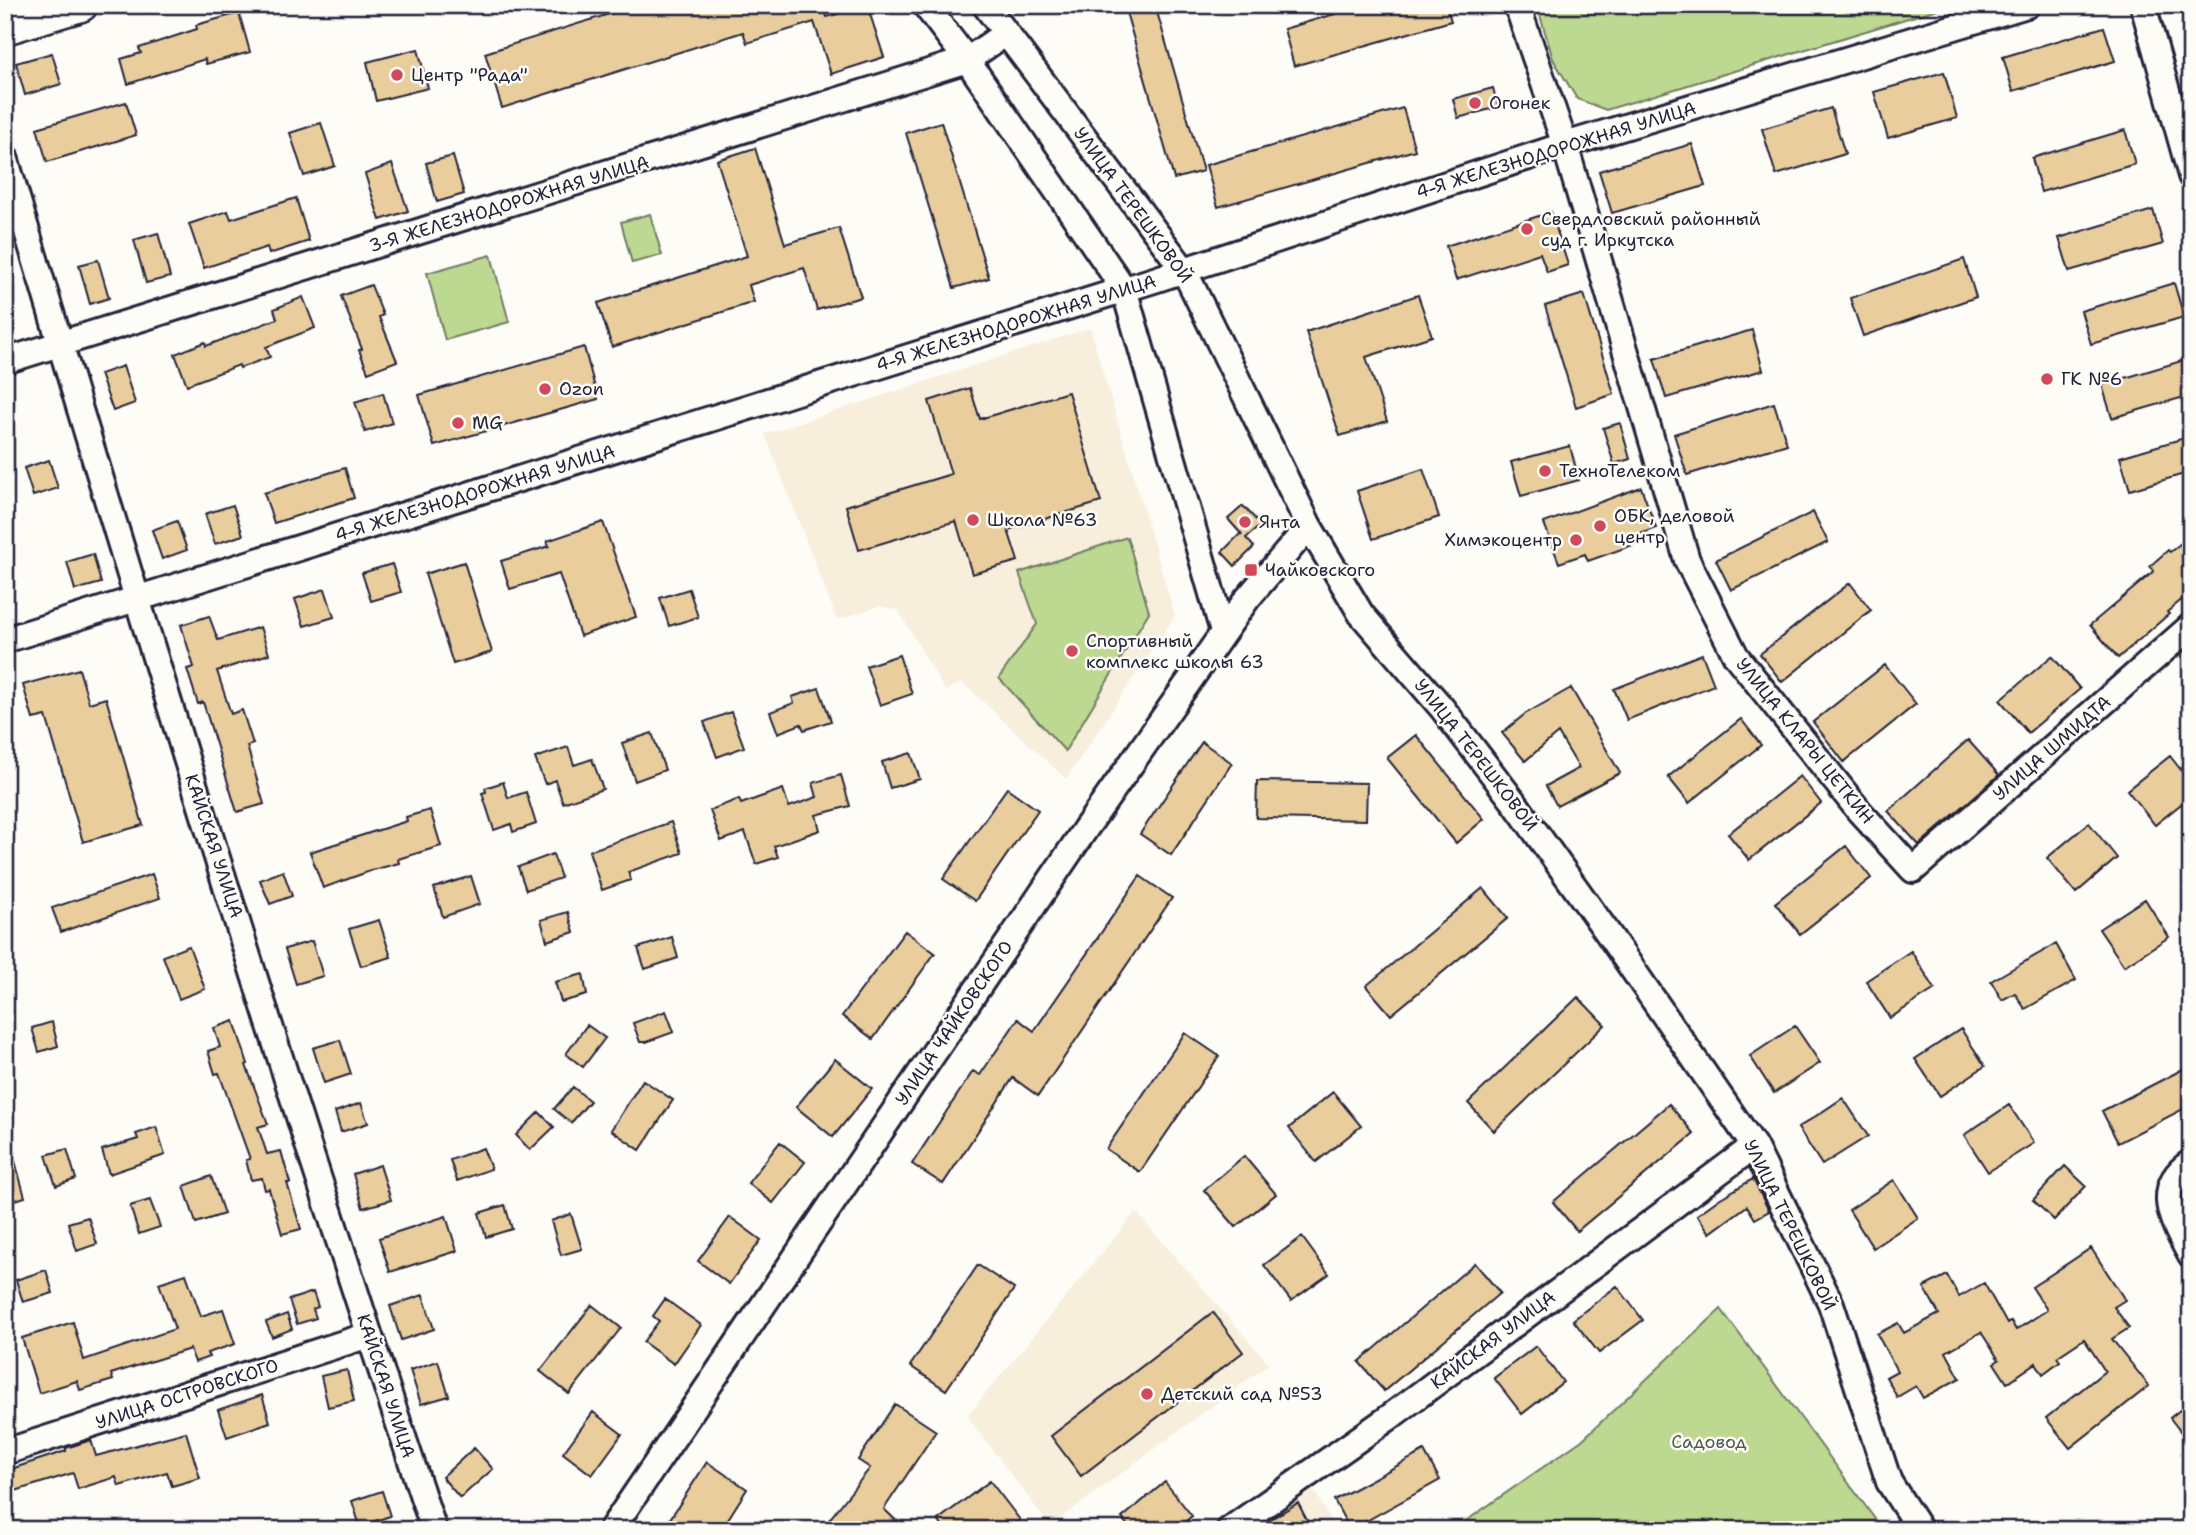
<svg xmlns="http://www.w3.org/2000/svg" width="2196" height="1535" font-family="'Shantell Sans',sans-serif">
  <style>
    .built { fill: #f7eedc }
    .green { fill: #bdd890; stroke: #707d66; stroke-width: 2 }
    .building { fill: #e9cd9d; stroke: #22223b; stroke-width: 2 }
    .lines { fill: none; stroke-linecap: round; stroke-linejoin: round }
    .minor-casing { stroke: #22223b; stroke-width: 30 }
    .major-casing { stroke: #22223b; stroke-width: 37 }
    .minor { stroke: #fdfcf7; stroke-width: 24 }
    .major { stroke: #fdfcf7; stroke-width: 32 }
    .poi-dot { fill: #d1495b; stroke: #fdfcf7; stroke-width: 2.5 }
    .labels { text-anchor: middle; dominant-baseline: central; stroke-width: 5; stroke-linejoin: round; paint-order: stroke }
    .poi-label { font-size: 18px; fill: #22223b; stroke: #fdfcf7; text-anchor: start }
    .street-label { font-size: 18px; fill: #22223b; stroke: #fdfcf7 }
    .park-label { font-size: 18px; fill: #505954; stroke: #fdfcf7 }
  </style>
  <rect width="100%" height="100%" fill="#fdfcf7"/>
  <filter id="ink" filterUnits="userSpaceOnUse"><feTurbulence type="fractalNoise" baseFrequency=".0143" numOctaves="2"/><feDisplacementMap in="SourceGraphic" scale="14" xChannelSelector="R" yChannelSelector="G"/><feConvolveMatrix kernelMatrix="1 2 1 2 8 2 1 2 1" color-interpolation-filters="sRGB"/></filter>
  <g filter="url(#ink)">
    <path class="built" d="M1090,328l85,288 -109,163 -104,-97 -17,9 -47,-81 -19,-4 -42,14 -72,-186z
      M1136,1212l133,152 -219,162 -83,-110z
      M1311,1485l25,45h-89z"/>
    <path class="green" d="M1537,5h414l-345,105 -29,-11 -24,-40z
      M650,214l12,41 -30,8 -11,-41z
      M491,255l18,67 -64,18 -18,-67z
      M1127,537l22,75 -84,139 -66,-73 38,-54 -18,-51z
      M1721,1309l162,221h-430l129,-90z"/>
    <path class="building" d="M638,5h185l4,12 40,-12 17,52 -53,17 -17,-52 -67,21 -4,-11 -241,76 -17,-55z
      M1124,5h31l48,166 -29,8z
      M1365,5h81l5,16 -157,45 -10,-37z
      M239,13l11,39 -44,12 -1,-5 -77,25 -7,-25 20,-6 -2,-5 58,-19 -1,-4z
      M2104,27l11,34 -102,30 -10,-34z
      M418,49l10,39 -52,13 -9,-39z
      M52,53l9,31 -36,11 -9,-32z
      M1944,72l13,46 -69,20 -14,-46z
      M1493,88l5,19 -40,11 -5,-19z
      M126,102l10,33 -89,27 -10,-34z
      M1403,108l12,42 -197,57 -12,-42z
      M1831,108l14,46 -69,21 -14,-46z
      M941,122l48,156 -35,10 -48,-155z
      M321,123l14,43 -31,10 -14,-43z
      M2125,130l10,34 -94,28 -9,-34z
      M1692,144l13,42 -93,27 -13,-42z
      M755,148l30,96 54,-16 22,69 -44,13 -13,-42 -55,17 5,17 -142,45 -14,-44 149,-47 -30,-96z
      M453,156l11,38 -27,8 -11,-39z
      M392,164l16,47 -28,9 -15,-46z
      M296,198l13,43 -40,13 -2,-7 -63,21 -15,-44 39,-13 3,8z
      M2153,210l10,34 -94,27 -10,-33z
      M1551,212l17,53 -21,7 -7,-19 -84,27 -10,-34z
      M158,233l12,44 -24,6 -12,-43z
      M1964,259l12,38 -113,39 -13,-38z
      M98,260l11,38 -19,6 -11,-39z
      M2174,283l10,34 -93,27 -10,-33z
      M371,285l12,30 -4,2 18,44 -29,11 -9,-22 3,-1 -21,-53z
      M1584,294l30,100 -38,13 -31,-101z
      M1418,295l14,41 -66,21 21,64 -47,15 -34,-104z
      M303,297l12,31 -49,19 4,10 -30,11 -1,-3 -52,20 -12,-31 30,-12 1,4 71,-27 -3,-10z
      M1752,330l11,40 -97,28 -12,-39z
      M584,347l14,52 -164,47 -15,-51z
      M2191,358v37l-79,23 -10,-33z
      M123,366l12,37 -22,8 -13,-37z
      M970,388l10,31 88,-27 33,110 -93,28 10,31 -46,13 -16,-53 -97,29 -13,-44 105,-32 -22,-73z
      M383,393l9,30 -27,9 -10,-30z
      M1774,403l13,41 -100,31 -13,-41z
      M1620,423l10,36 -16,5 -11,-36z
      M2191,436v36l-61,18 -10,-33z
      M1570,446l9,34 -58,16 -10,-34z
      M49,460l9,28 -25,8 -9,-28z
      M345,468l9,30 -80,25 -10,-30z
      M1423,469l16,48 -66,22 -16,-48z
      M1641,487l15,41 -26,10 3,7 -45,16 -3,-7 -26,9 -15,-40z
      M233,505l10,30 -28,9 -10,-30z
      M1243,506l18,19 -15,13 8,9 -19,19 -13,-14 19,-19 1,2 -14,-16z
      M1813,512l15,30 -97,48 -15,-30z
      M177,521l10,29 -25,9 -10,-29z
      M603,522l33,95 -56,19 -21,-62 -49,15 -9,-28 48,-15 -2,-5z
      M2191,535v57l-24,20 2,2 -51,44 -28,-33 64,-54 -4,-5 18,-16 2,2z
      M93,554l8,29 -26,7 -8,-28z
      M464,562l28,90 -39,12 -28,-90z
      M392,564l9,28 -30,9 -9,-28z
      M1850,583l21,27 -89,72 -22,-28z
      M325,589l9,28 -30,9 -9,-27z
      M689,589l9,28 -29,9 -9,-28z
      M209,616l9,24 42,-13 9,27 -52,17 14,43 11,-4 11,34 -6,2 17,58 -27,8 -34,-110 -5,2 -11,-35 7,-2 -13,-42z
      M1702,654l12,31 -87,35 -13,-31z
      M899,655l13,39 -32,11 -14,-39z
      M2052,656l28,33 -52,44 -28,-33z
      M1885,665l31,39 -72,58 -31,-40z
      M79,669l10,34 17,-5 37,127 -60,17 -37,-126 -13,3 -10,-34z
      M819,688l12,33 -27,9 -3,-6 -23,9 -8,-21 24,-9 -2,-6z
      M1571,688l49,85 -63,33 -11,-20 33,-18 -21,-35 -33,28 -23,-28 23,-19z
      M731,712l13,35 -27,10 -13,-35z
      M1741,719l20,26 -72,58 -21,-26z
      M652,733l13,37 -30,11 -13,-38z
      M1416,735l68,84 -28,24 -69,-85z
      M1968,740l31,35 -80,70 -31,-34z
      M1202,742l30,21 -61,92 -31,-21z
      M568,747l6,18 18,-6 11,30 -40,14 -8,-23 -10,4 -10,-26z
      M911,753l9,26 -30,9 -8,-26z
      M2170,756l21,27v13l-36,29 -28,-35z
      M841,775l9,31 -34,9 4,15 -46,16 4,11 -22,7 -11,-32 -24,9 -11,-31 29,-11 2,5 42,-15 6,18 28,-10 -4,-14z
      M1800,776l21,27 -72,57 -21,-26z
      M1257,781l110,2 -1,37 -110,-2z
      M503,782l5,16 18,-6 10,32 -23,8 -2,-8 -17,6 -12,-37 4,-1 -1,-4z
      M1007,788l31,22 -63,91 -32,-22z
      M430,810l11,36 -43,13 1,4 -26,7 -50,18 -13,-36 97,-31 -1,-4z
      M671,822l11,31 -54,19 3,8 -29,10 -13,-39z
      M2089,823l28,35 -41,35 -29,-35z
      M1846,846l25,32 -71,56 -25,-31z
      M553,854l8,24 -35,12 -8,-23z
      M283,871l9,25 -22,8 -10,-24z
      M152,874l8,24 -99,34 -9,-24z
      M471,876l9,28 -37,13 -9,-29z
      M1140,876l32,22 -134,198 -25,-18 -70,106 -31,-20 61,-93 7,4 38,-56 16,12z
      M1483,888l25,30 -117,97 -25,-29z
      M2145,899l24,38 -45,29 -25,-37z
      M568,912l6,20 -27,9 -6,-21z
      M379,920l12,37 -30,9 -12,-37z
      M905,931l30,22 -62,86 -31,-23z
      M672,937l6,21 -33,11 -7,-21z
      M312,941l11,35 -27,8 -11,-35z
      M2056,944l20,36 -51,29 -10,-16 -13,7 -11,-19z
      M189,946l16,43 -26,10 -16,-43z
      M1911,951l24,38 -45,29 -24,-37z
      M583,974l4,21 -26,7 -6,-20z
      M1578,997l27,28 -111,106 -26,-28z
      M666,1011l8,21 -28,10h-6l-7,-19z
      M234,1021l14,43 -2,1 22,59 -10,3 9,27 14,-3 9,32h-3l14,46 -19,5 -13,-45 -4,1 -3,-12 -11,2 -5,-20 4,-1 -31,-86 -4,1 -7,-23 12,-4 -6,-19z
      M52,1022l6,24 -19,6 -7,-24z
      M587,1025l18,13 -22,29 -17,-13z
      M1795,1026l25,37 -46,30 -24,-37z
      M1961,1029l24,37 -45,30 -25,-37z
      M1185,1033l34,23 -79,116 -34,-23z
      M340,1040l11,34 -27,9 -11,-35z
      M835,1059l37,30 -39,48 -37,-30z
      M2191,1065v40l-73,38 -16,-32z
      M643,1080l30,20 -33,50 -29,-20z
      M573,1087l17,14 -19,22 -17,-14z
      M1333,1092l28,34 -45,36 -27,-34z
      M1843,1098l25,38 -46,29 -24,-37z
      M361,1103l7,20 -27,9 -6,-20z
      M1669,1104l25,30 -117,97 -24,-29z
      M2009,1105l25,38 -46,29 -24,-37z
      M539,1112l15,15 -24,23 -14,-15z
      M156,1127l9,28 -56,19 -7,-24 36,-11 -2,-5z
      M780,1142l25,20 -32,41 -25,-20z
      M5,1143h5l15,54 -20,6z
      M483,1148l8,21 -34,12 -7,-21z
      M67,1149l9,30 -20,7 -10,-31z
      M1244,1156l32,38 -40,33 -32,-37z
      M380,1165l11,35 -28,8 -10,-34z
      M2065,1166l21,20 -32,34 -21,-20z
      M211,1176l13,38 -28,9 -12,-37z
      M1753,1179l16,32 -14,8 -8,-13 -37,27 -13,-18 22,-16z
      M1894,1180l24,38 -45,30 -24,-38z
      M150,1200l10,27 -21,7 -9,-28z
      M505,1205l7,24 -26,8 -7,-24z
      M571,1214l11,35 -21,6 -10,-34z
      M446,1216l11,35 -67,21 -11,-34z
      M88,1217l9,27 -20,7 -9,-28z
      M730,1217l31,23 -32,44 -31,-23z
      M1302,1237l27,37 -38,27 -27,-36z
      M2091,1248l34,52 -11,7 15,21 -17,11 37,47 -79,62 -24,-30 59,-47 -21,-32 -27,18 3,4 -17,13 -7,-11 -29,20 -13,-20 5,-3 -18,-28 -35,20 14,26 -37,20 -7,-12 -19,11 -11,-20 11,-6 -20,-37 21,-11 6,10 35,-19 -15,-27 23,-12 12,22 25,-14 23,41 4,-3 5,9 31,-20 -15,-23z
      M1475,1263l25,30 -116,98 -25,-29z
      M978,1265l36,24 -68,101 -36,-24z
      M46,1270l7,23 -30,9 -7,-22z
      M186,1274l15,42 22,-7 12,35 -28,9 2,4 -14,5 -5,-13 -79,25 2,6 -33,10 -3,-9 -38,12 -17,-55 51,-16 11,38 91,-31 -16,-46z
      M1617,1286l26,34 -44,33 -26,-33z
      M313,1292l5,15 -5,2 3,9 -19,6 -8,-24z
      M423,1295l11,34 -33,11 -11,-34z
      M665,1299l36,26 -27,39 -31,-22 16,-21 -6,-5z
      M592,1305l29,23 -52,66 -29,-23z
      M1213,1312l30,40 -162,124 -30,-40z
      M287,1314l5,15 -20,8 -6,-15z
      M1536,1346l27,36 -41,32 -28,-36z
      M438,1361l11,35 -28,8 -11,-34z
      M347,1370l7,31 -26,6 -7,-31z
      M262,1395l8,27 -43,15 -9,-27z
      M2191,1401v44l-21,-27z
      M895,1404l41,27 -52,78 22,21h-85l49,-62 -12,-8z
      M593,1412l29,22 -30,41 -29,-22z
      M186,1432l14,46 -28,8 -5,-14 -48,14 -3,-9 -38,12 -5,-16 -61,19 -7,-21 61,-20v-3l25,-8 5,16z
      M474,1448l19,21 -33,29 -18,-21z
      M1424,1451l16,29 -90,50 -16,-30z
      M707,1462l40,27 -26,41h-34l-17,-11z
      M990,1481l30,39 -12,10h-63l-7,-10z
      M1165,1482l27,34 -17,14h-44l-9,-12z
      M382,1491l8,25 -30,10 -8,-25z
      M1298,1503l14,27h-57l11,-8z"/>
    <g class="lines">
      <g class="minor-casing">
        <path id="minor" d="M925,5l42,55 157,229 99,343
          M985,5l199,265 125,256 52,88 81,94 75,98 90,126 147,214 77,158 58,178 31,48
          M1517,5l48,140 122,415 49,96 124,156 53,58 278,-244
          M2143,5l48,171
          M5,157c135,460 277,918 429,1373
          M5,361l962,-301 39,-27
          M5,640l1149,-360 411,-135 462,-140
          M2191,1162c-39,26 -18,61 0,94
          M5,1452l364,-117
          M611,1530l475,-702 161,-229 62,-73
          M1229,1530l158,-111 367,-273"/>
      </g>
      <g class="major-casing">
        <path id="major" d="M5,28l76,-23"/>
      </g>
      <use href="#minor" class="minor"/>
      <use href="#major" class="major"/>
    </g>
  </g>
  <g class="poi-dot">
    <circle cx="397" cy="75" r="7"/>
    <circle cx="1475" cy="103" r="7"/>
    <circle cx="1527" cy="229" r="7"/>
    <circle cx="2047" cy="379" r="7"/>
    <circle cx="545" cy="389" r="7"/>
    <circle cx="458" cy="423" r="7"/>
    <circle cx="1545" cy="471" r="7"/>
    <circle cx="973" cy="520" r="7"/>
    <circle cx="1245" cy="522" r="7"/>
    <circle cx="1600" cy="526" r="7"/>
    <circle cx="1576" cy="540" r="7"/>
    <rect x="1244" y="563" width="14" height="14" rx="3.5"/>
    <circle cx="1072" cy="651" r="7"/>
    <circle cx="1147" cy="1394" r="7"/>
  </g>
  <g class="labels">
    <g class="poi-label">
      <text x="411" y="75">Центр "Рада"</text>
      <text x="1489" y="103">Огонек</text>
      <text x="1541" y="219">Свердловский районный<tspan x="1541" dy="21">суд г. Иркутска</tspan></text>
      <text x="2061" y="379">ГК №6</text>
      <text x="559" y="389">Ozon</text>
      <text x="472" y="423">MG</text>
      <text x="1559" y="471">ТехноТелеком</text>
      <text x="1614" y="516">ОБК, деловой<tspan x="1614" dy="21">центр</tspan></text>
      <text x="987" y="520">Школа №63</text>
      <text x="1259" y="522">Янта</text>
      <text x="1562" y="540" text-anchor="end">Химэкоцентр</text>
      <text x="1265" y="570">Чайковского</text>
      <text x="1086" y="641">Спортивный<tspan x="1086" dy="21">комплекс школы 63</tspan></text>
      <text x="1161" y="1394">Детский сад №53</text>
    </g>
    <g class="street-label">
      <text transform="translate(1556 150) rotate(-17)">4-Я ЖЕЛЕЗНОДОРОЖНАЯ УЛИЦА</text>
      <text transform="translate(509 204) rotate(-17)">3-Я ЖЕЛЕЗНОДОРОЖНАЯ УЛИЦА</text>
      <text transform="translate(1133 205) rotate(54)">УЛИЦА ТЕРЕШКОВОЙ</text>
      <text transform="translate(1016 323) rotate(-17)">4-Я ЖЕЛЕЗНОДОРОЖНАЯ УЛИЦА</text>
      <text transform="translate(475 493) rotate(-17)">4-Я ЖЕЛЕЗНОДОРОЖНАЯ УЛИЦА</text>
      <text transform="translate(1805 741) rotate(51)">УЛИЦА КЛАРЫ ЦЕТКИН</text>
      <text transform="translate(2052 748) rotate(-41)">УЛИЦА ШМИДТА</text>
      <text transform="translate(1476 755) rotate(52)">УЛИЦА ТЕРЕШКОВОЙ</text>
      <text transform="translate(214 846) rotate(72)">КАЙСКАЯ УЛИЦА</text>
      <text transform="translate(954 1023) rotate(-56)">УЛИЦА ЧАЙКОВСКОГО</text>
      <text transform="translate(1790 1225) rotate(64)">УЛИЦА ТЕРЕШКОВОЙ</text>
      <text transform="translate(1493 1340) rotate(-37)">КАЙСКАЯ УЛИЦА</text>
      <text transform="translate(386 1386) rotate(72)">КАЙСКАЯ УЛИЦА</text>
      <text transform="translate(187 1394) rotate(-18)">УЛИЦА ОСТРОВСКОГО</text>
    </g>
    <g class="park-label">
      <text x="1709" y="1442">Садовод</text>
    </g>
  </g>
  <rect width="2196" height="1535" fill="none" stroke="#fdfcf7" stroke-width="28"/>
  <rect x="14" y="14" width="2168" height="1507" fill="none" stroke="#22223b" stroke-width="2.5" filter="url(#ink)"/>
</svg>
